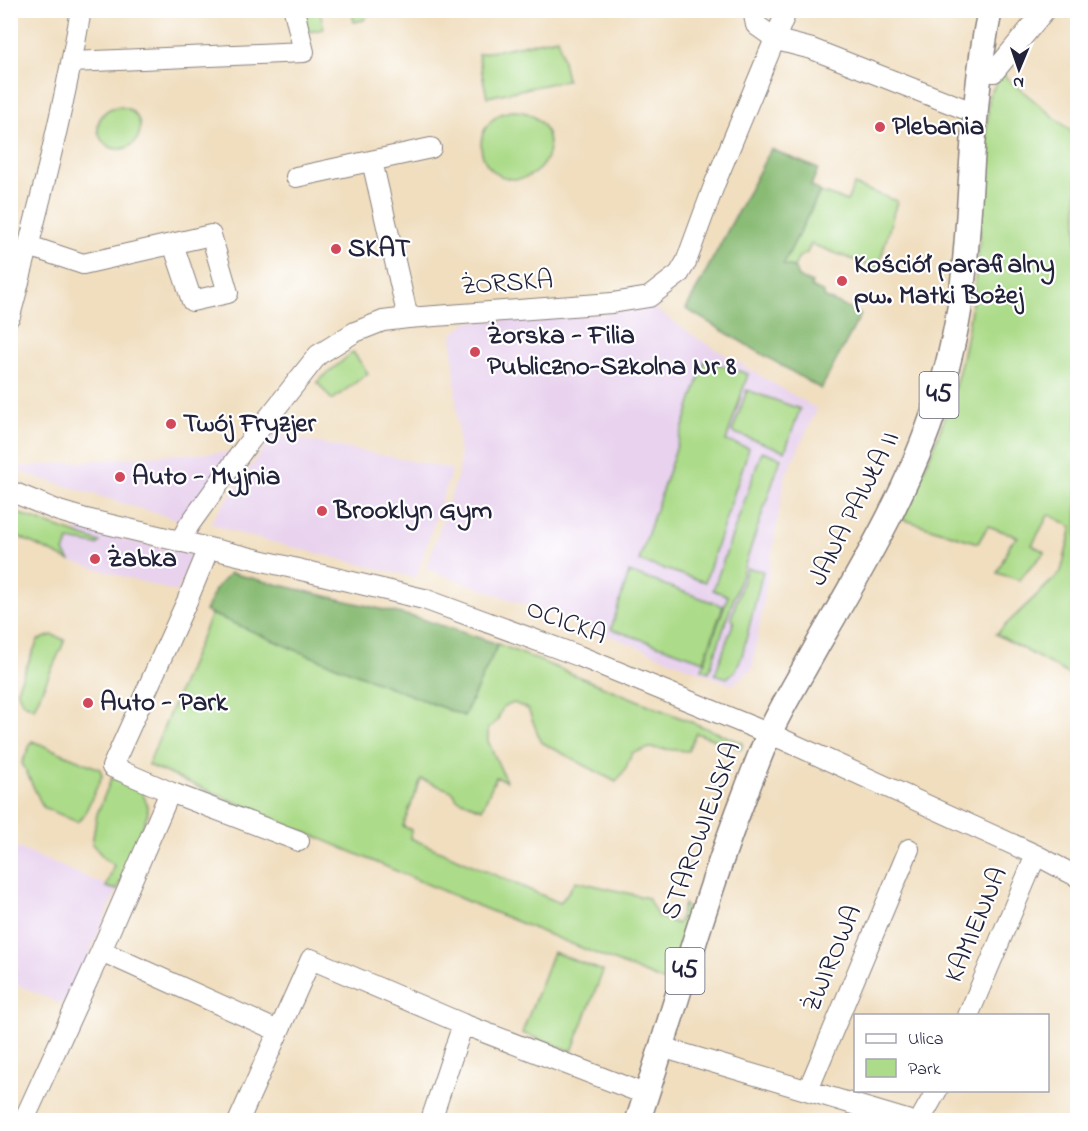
<svg xmlns="http://www.w3.org/2000/svg" width="1088" height="1131" font-family="'Indie Flower',sans-serif">
  <style>
    .built { fill: #e8d2ee }
    .green { fill: #acdb89; stroke: #677e62; stroke-width: 1.5 }
    .forest { fill: #89bb75; stroke: #566e58; stroke-width: 1.5 }
    .lines { fill: none; stroke-linecap: round; stroke-linejoin: round }
    .minor-casing { stroke: #89807d; stroke-width: 22 }
    .major-casing { stroke: #89807d; stroke-width: 27 }
    .minor { stroke: #fff; stroke-width: 20 }
    .major { stroke: #fff; stroke-width: 24 }
    .poi-dot { fill: #d1495b; stroke: #fff; stroke-width: 2 }
    .labels { text-anchor: middle; dominant-baseline: central; stroke-width: 4.5; stroke-linejoin: round; paint-order: stroke }
    .shield { fill: #fff; stroke: #646476; stroke-width: 1.5 }
    .shield-label { font-size: 26px; font-weight: bold; fill: #22223b }
    .poi-label { font-size: 27px; font-weight: bold; fill: #22223b; stroke: #fff; text-anchor: start }
    .street-label { font-size: 27px; fill: #22223b; stroke: #fff }
  </style>
  <rect width="100%" height="100%" fill="#fff"/>
  <filter id="ink" filterUnits="userSpaceOnUse"><feTurbulence type="fractalNoise" baseFrequency=".0167" numOctaves="2"/><feDisplacementMap in="SourceGraphic" scale="12" xChannelSelector="R" yChannelSelector="G"/><feConvolveMatrix kernelMatrix="1 2 1 2 8 2 1 2 1" color-interpolation-filters="sRGB"/></filter>
  <filter id="wash" filterUnits="userSpaceOnUse"><feTurbulence type="fractalNoise" baseFrequency=".008" numOctaves="4" result="noise"/><feDisplacementMap in="SourceGraphic" scale="24" xChannelSelector="R" yChannelSelector="G"/><feGaussianBlur stdDeviation="1.35" result="paint"/><feColorMatrix in="noise" values="0 0 0 0 0 0 0 0 0 0 0 0 0 0 0 0 0 1.4 0 .05"/><feComposite in="paint" operator="in"/></filter>
  <g filter="url(#wash)">
    <rect width="100%" height="100%" fill="#f0debf"/>
    <path class="built" d="M654,308l43,30 120,71 -32,68 -33,192 -20,16 -129,-52 -177,-64 33,-98 1,-9 -8,-127 15,-13 104,-5z
      M274,434l178,35 -36,109 -172,-43 -34,-12z
      M238,452l-53,70 -165,-50 -1,-5 140,-12z
      M77,529l115,26 -15,37 -107,-31 -6,-9 5,-12 5,2z
      M11,845l106,45 -51,116 -55,-24z"/>
    <path class="green" d="M320,11l4,18 -16,3 -3,-17z
      M352,11v-1l17,1 -5,9 -10,2z
      M558,38l9,42 -80,17 -9,-43z
      M1002,74l75,62v543l-81,-45 65,-62 11,-45 -23,-13 -17,31 13,7 -26,28 -22,-7 14,-30 7,-6 -30,-11 -10,17 -76,-24c22,-48 44,-97 57,-148 22,-90 24,-185 30,-276z
      M98 128a21 21 0 1 1 42 0a21 21 0 1 1-42 0Z
      M481 145a34 34 0 1 1 68 0a34 34 0 1 1-68 0Z
      M854,185l43,16 -19,68 -67,-25 -4,9 -8,4 -5,10 -11,-2 37,-73 27,9z
      M353,352l15,21 -36,27 -15,-18z
      M705,360l43,14 -22,67 23,7 -44,134 -66,-21z
      M747,390l53,19 -15,42 -53,-19z
      M762,451l19,7 -72,214 -7,-3 26,-73 -15,-6z
      M11,511l89,31 -3,3 -28,-5 -5,12 6,9 -59,-28z
      M747,568l16,3 -21,85 -7,15 -8,7 -12,-4 19,-53 -3,-3z
      M629,572l94,34 -19,55 -93,-32z
      M211,614l253,102 34,-72 245,99 -2,6 -45,-16 -8,18 -38,-3 -18,5 -7,17 -9,12 -75,-40 -13,-33 -14,-6 -11,4 -6,14 -9,8v12l18,40 -10,-4 -14,32 -25,-10 -5,-8 -31,-12 -18,47 8,4 -1,8 150,65 16,-22 72,17 10,19 20,7 6,-20 6,8 -22,71 -192,-78 -328,-140z
      M52,635l13,5 -31,68 -12,-6 -5,-13 21,-49z
      M32,741l68,28 2,7 -19,41 -6,5 -34,-15 -21,-44z
      M112,777c23,10 33,8 36,36l-31,77 -11,-3 8,-22 -9,-6 -13,-15 5,-30z
      M553,952l50,19 -31,80 -50,-18z"/>
    <path class="forest" d="M771,149l47,20 -7,17 9,5 -37,74 11,2 4,10 14,6 -1,4 13,6v4l37,17 -40,75 -135,-80z
      M230,573l188,45 80,26 -34,72 -164,-64 -95,-41 11,-23z"/>
  </g>
  <g filter="url(#ink)">
    <g class="lines">
      <g class="minor-casing">
        <path id="minor" d="M753,10l3,15 21,15 35,9 163,64
          M72,62l232,-10 -10,-42
          M980,71l14,1 51,-62
          M372,161l36,157
          M296,177l135,-29
          M29,246l54,18 128,-29 17,58 -36,8 -19,-57
          M10,316c27,-101 53,-203 71,-306
          M10,491l49,20 27,8 338,80 155,57 203,83 254,116 42,22
          M180,542l9,-17 57,-79 72,-91 37,-23 28,-11 25,-3 204,-15 37,-6 30,-23 7,-12 29,-79 72,-173
          M209,548l-22,53 -75,166 58,25 129,49
          M101,951l177,80
          M968,1016l68,-161
          M661,1047l246,73
          M808,1090l101,-241
          M24,1120l77,-169 69,-159
          M239,1120l72,-161 152,65 184,71
          M431,1120l32,-96
          M920,1120l17,-30"/>
      </g>
      <g class="major-casing">
        <path id="major" d="M638,1120c37,-110 67,-223 109,-331 7,-18 14,-37 22,-55 14,-30 32,-59 48,-88 45,-78 93,-158 120,-244 12,-39 22,-80 26,-121 10,-90 8,-182 27,-271"/>
      </g>
      <use href="#minor" class="minor"/>
      <use href="#major" class="major"/>
    </g>
  </g>
  <g class="poi-dot">
    <circle cx="880" cy="127" r="6"/>
    <circle cx="336" cy="249" r="6"/>
    <circle cx="842" cy="281" r="6"/>
    <circle cx="475" cy="352" r="6"/>
    <circle cx="171" cy="424" r="6"/>
    <circle cx="120" cy="477" r="6"/>
    <circle cx="322" cy="511" r="6"/>
    <circle cx="95" cy="559" r="6"/>
    <circle cx="88" cy="703" r="6"/>
  </g>
  <g class="labels">
    <g class="shield">
      <rect x="919.5" y="372" width="39" height="46" rx="4.5"/>
      <rect x="665.5" y="948" width="39" height="46" rx="4.5"/>
    </g>
    <g class="shield-label">
      <text x="939" y="395">45</text>
      <text x="685" y="971">45</text>
    </g>
    <g class="poi-label">
      <text x="892" y="127">Plebania</text>
      <text x="348" y="249">SKAT</text>
      <text x="854" y="265">Kościół parafialny<tspan x="854" dy="31">pw. Matki Bożej</tspan></text>
      <text x="487" y="336">Żorska - Filia<tspan x="487" dy="31">Publiczno-Szkolna Nr 8</tspan></text>
      <text x="183" y="424">Twój Fryzjer</text>
      <text x="132" y="477">Auto - Myjnia</text>
      <text x="334" y="511">Brooklyn Gym</text>
      <text x="107" y="559">Żabka</text>
      <text x="100" y="703">Auto - Park</text>
    </g>
    <g class="street-label">
      <text transform="translate(507 284) rotate(-4)">ŻORSKA</text>
      <text transform="translate(855 509) rotate(-63)">JANA PAWŁA II</text>
      <text transform="translate(566 623) rotate(21)">OCICKA</text>
      <text transform="translate(702 831) rotate(-70)">STAROWIEJSKA</text>
      <text transform="translate(977 925) rotate(-67)">KAMIENNA</text>
      <text transform="translate(833 959) rotate(-67)">ŻWIROWA</text>
    </g>
  </g>
  <rect width="1088" height="1131" fill="none" stroke="#fff" stroke-width="36"/>
  <rect x="854" y="1014" width="195" height="78" fill="#ffffff" stroke="#a7a7b1" stroke-width="1.5"/>
  <rect x="866" y="1034" width="30" height="9" fill="#ffffff" stroke="#a7a7b1" stroke-width="1.5"/>
  <text x="908" y="1044" font-size="18" fill="#22223b">Ulica</text>
  <rect x="866" y="1059" width="30" height="18" fill="#acdb89" stroke="#a7a7b1" stroke-width="1.5"/>
  <text x="908" y="1074" font-size="18" fill="#22223b">Park</text>
  <g transform="translate(1019 69) rotate(182)" stroke="#ffffff" stroke-width="4.5" paint-order="stroke">
  <path d="M0-4.5L10 22L0 15L-10 22Z" fill="#22223b"/>
  <text y="-9" font-size="16" font-weight="bold" text-anchor="middle" fill="#22223b">N</text>
  </g>
</svg>
